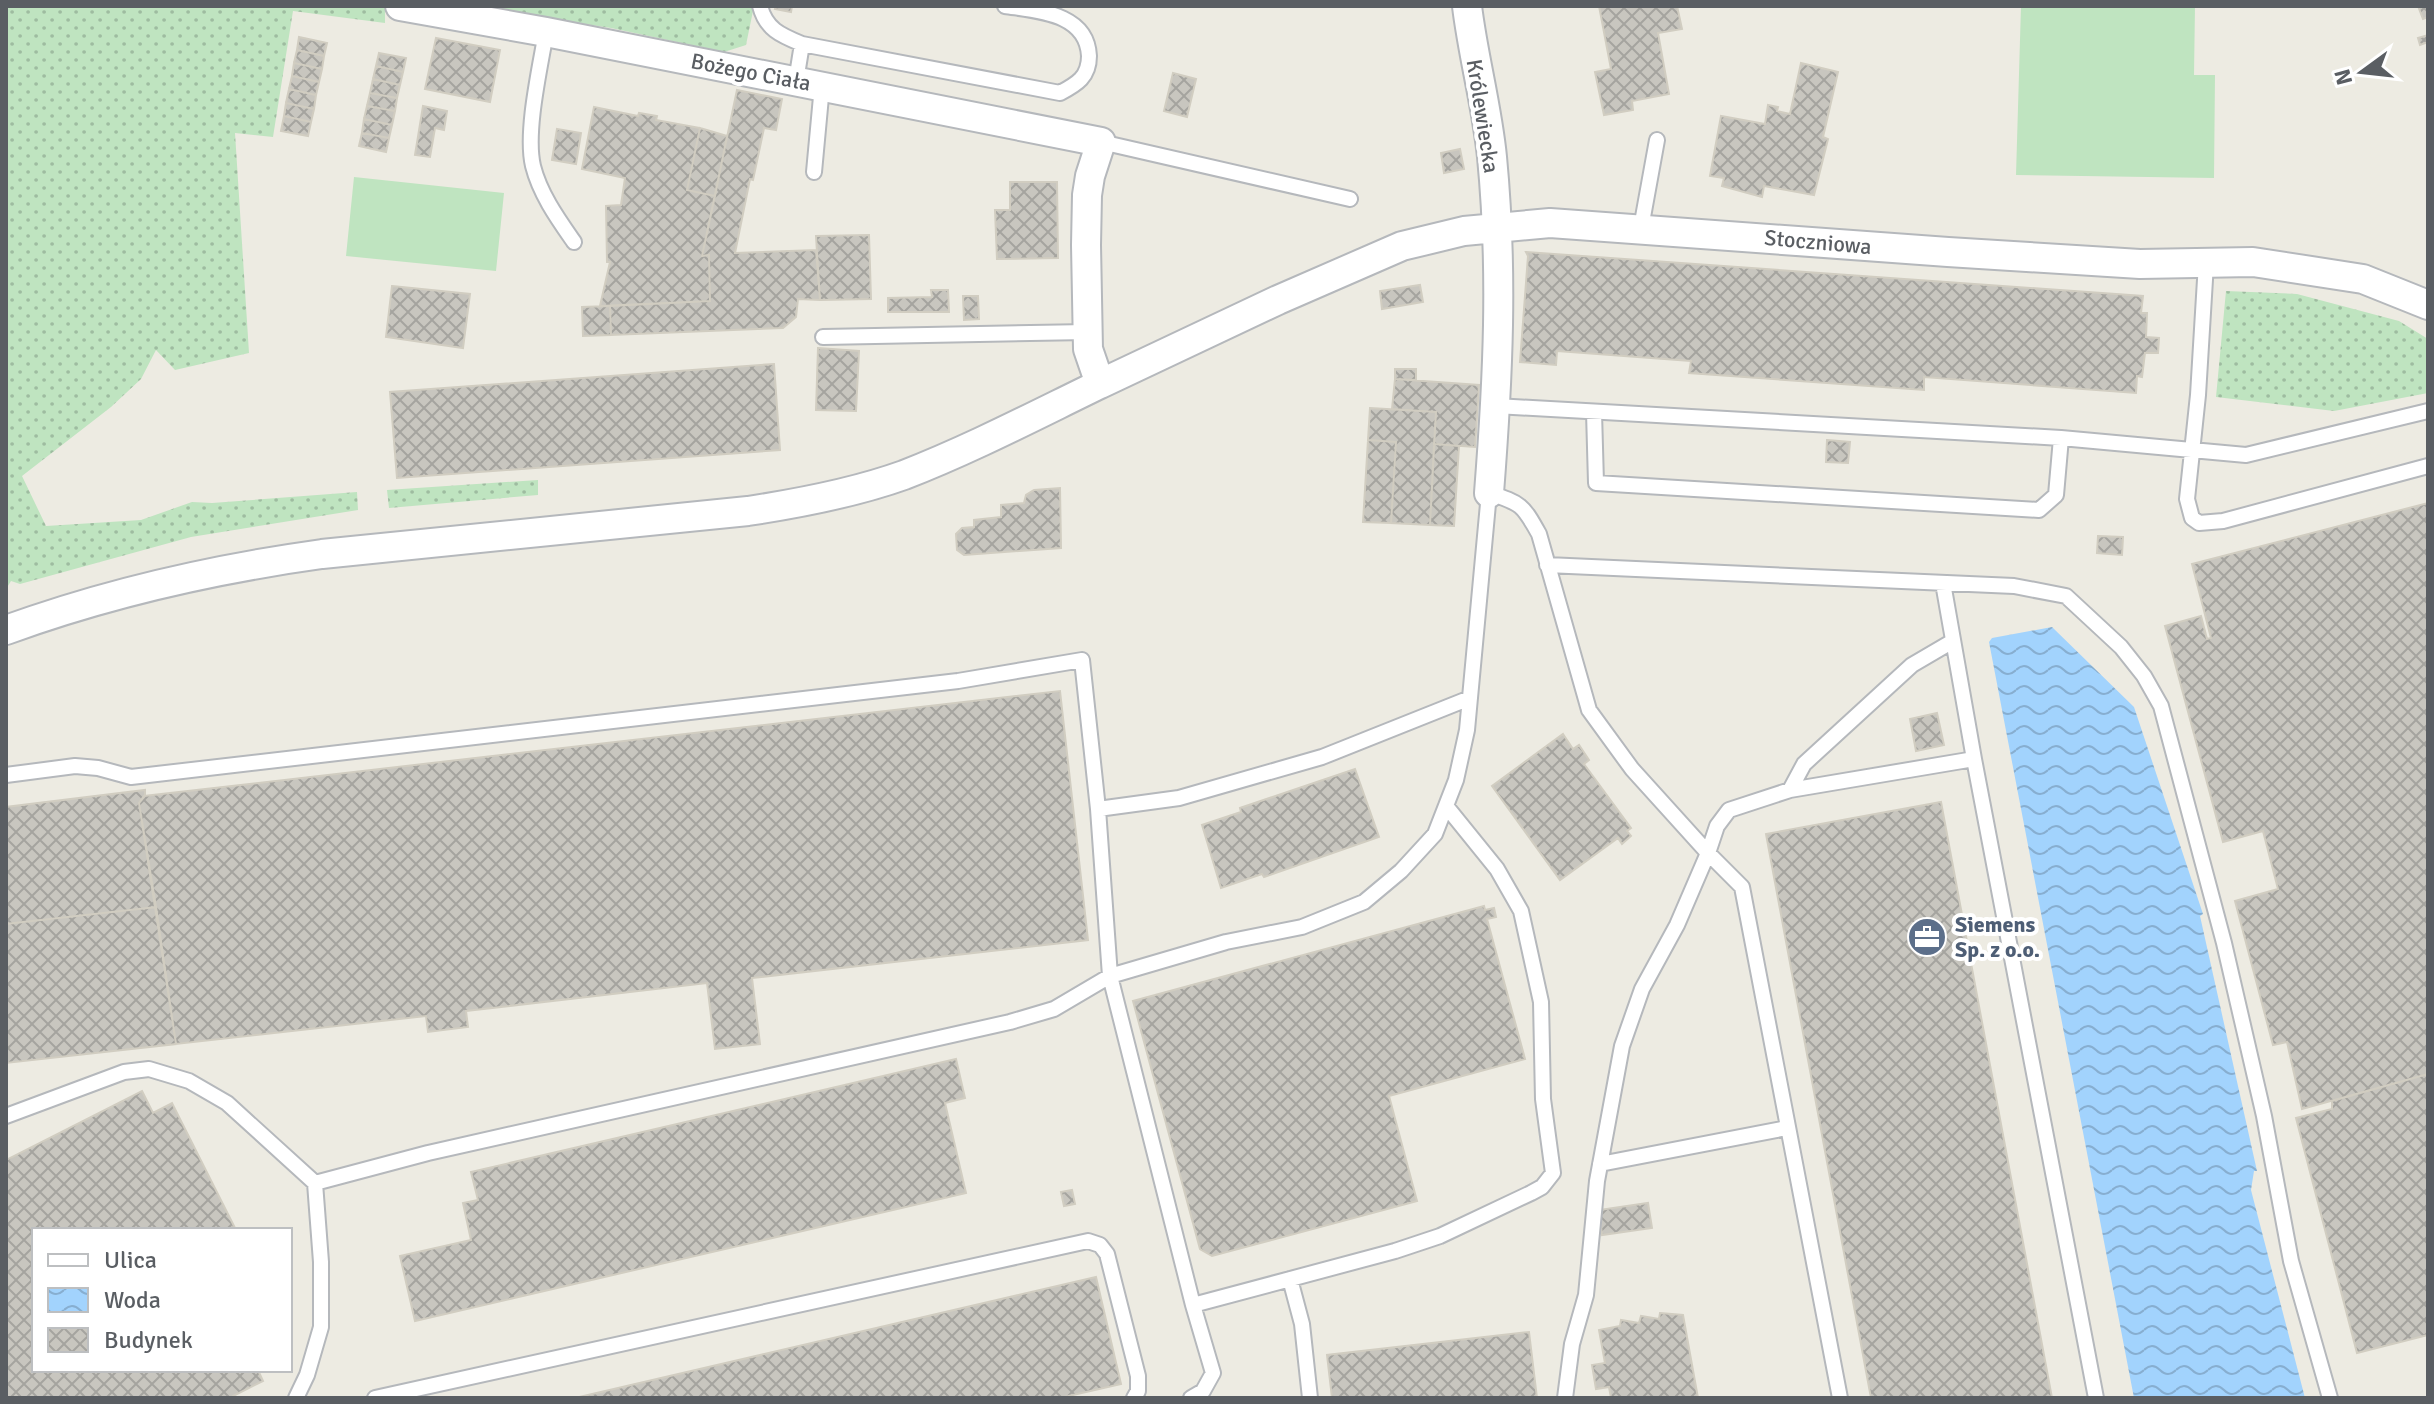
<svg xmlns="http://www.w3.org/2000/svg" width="2434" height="1404" font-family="Signika,sans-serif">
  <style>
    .grass { fill: url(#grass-dots) }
    .pitch { fill: #bfe4c0 }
    .water { fill: url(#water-waves) }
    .building { fill: url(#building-cross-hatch); stroke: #d1cdc1; stroke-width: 2 }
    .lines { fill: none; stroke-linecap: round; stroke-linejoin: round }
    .service-casing { stroke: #b5b8bc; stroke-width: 18 }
    .minor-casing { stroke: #b5b8bc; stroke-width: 32 }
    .service { stroke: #fff; stroke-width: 14 }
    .minor { stroke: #fff; stroke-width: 28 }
    .labels { text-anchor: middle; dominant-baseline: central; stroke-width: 8; stroke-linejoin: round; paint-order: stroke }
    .street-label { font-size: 22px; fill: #5a5e63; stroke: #fff }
    .service-label { font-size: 22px; font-weight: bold; fill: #4e5e75; stroke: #fff; text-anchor: start }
  </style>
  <defs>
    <pattern id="grass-dots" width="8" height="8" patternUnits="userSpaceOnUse" patternTransform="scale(2)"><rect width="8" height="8" fill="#bfe4c0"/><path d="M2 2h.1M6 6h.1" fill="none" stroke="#9ebca0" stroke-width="1.8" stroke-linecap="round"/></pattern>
    <pattern id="water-waves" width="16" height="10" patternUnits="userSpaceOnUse" patternTransform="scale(2)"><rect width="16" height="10" fill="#a2d3fd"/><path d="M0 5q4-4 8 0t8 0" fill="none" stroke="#87aed0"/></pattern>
    <pattern id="building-cross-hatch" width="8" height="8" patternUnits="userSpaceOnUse" patternTransform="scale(2)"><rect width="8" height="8" fill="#c8c6bf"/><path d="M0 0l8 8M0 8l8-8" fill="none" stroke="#a5a49f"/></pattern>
  </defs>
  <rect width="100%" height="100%" fill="#edebe2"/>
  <path class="grass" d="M6,6h379v17l-92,-12 -20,126 -38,-4 14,220 -74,17 -19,-20 -15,29 -30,28 -89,69 24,50 95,-6 51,-18 20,1 145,-11 1,18 -167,27 -171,47 -9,-3 -5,8z
    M495,6h259l-8,39 -22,7 -113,-24 -109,-17z
    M2226,291l71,3 102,27 29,18v54l-94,18 -118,-14z
    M538,480v15l-149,13 -2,-18z"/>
  <path class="pitch" d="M2021,6h174l-1,69h21l-1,103 -198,-3z
    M354,177l150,16 -8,78 -150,-15z"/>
  <path class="water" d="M2052,627l82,80 69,207 -3,2 57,255h-3l-3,19 54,208h-171l-145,-756 3,-4z"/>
  <path class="building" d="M776,6h16l-1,6 -16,-3z
    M1599,6h78l5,23 -24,4 11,61 -37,7 1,9 -29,5 -9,-43 16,-3z
    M2418,6h10v11l-5,2z
    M2428,35v7l-8,3 -2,-7z
    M299,37l28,6 -3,13 -27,-6z
    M436,38l64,12 -10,52 -65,-13z
    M297,50l27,6 -2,13 -28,-6z
    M379,53l27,5 -3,14 -27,-6z
    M294,63l28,6 -3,13 -27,-6z
    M1801,63l37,9 -15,65 5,2 -14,56 -50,-9 -2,11 -40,-11 2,-8 -14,-2 11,-60 44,8 3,-19 10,2 -1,4 13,3z
    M376,66l27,6 -3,13 -27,-6z
    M1173,73l23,6 -9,38 -23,-6z
    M292,76l27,6 -3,13 -27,-6z
    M373,79l27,6 -3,13 -27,-5z
    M289,89l27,6 -2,14 -28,-6z
    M737,90l45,9 -6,31 -12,-2 -11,52 -3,-1 -15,74 81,-3 4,50 -22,-1 -2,18 -13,11 -172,7 -1,-29 100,-5 -1,-46 -7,1z
    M370,93l27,5 -2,13 -28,-5z
    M286,103l28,6 -3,13 -27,-6z
    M367,106l28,5 -3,14 -28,-6z
    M423,106l24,5 -3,19 -9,-2 -5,29 -15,-2z
    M594,107l44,9 1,-3 18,3 -1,4 44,8 -13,62 28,6 -13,60 7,-1 1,46 -110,5 10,-44h-3l-1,-56 15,-1 4,-27 -43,-9z
    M284,116l27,6 -3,14 -27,-5z
    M364,119l28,6 -3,13 -27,-5z
    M700,128l27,8 -12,60 -28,-6z
    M557,129l24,4 -5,31 -24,-4z
    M362,133l27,5 -3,14 -27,-6z
    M1460,149l4,20 -20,4 -3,-20z
    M1010,182h47l1,76 -61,1 -2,-49h15z
    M869,235l2,64 -51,1 -4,-64z
    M1526,252l617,44 -2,17h6l-1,24 13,1 -1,15h-13l-3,24 -5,-1 -1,17 -212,-16v13l-235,-17 2,-12 -134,-10 -1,14 -36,-3 8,-106z
    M1420,285l3,17 -41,7 -2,-18z
    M392,286l78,8 -7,54 -77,-11z
    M931,290h17l1,22h-61v-14l44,-1z
    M963,296h15l1,23 -15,1z
    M610,306l1,29 -28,1 -1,-29z
    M818,348l41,3 -3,60 -40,-1z
    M774,364l6,86 -383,28 -7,-86z
    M1395,369h21v11l-21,-1z
    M1395,379l84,6 -4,62 -41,-3 2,-32 -44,-3z
    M1370,408l66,4 -6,113 -39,-2 5,-81 -28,-2z
    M1368,440l28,2 -5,81 -28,-1z
    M1827,440l23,2 -2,21 -22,-1z
    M1434,444l25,2 -5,80 -24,-1z
    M1060,488l1,60 -97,7 -7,-5 -1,-16 6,-6 12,-1v-7l27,-3v-12l23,-2 2,-8 8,-5z
    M2428,503v571l-126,35 -15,-67 -14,3 -38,-144 43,-12 -15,-58 -40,11 -58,-216 36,-10 6,23 4,-1 -19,-74z
    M2098,536l25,1 -1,18 -25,-2z
    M1060,691l28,249 -336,38 8,66 -45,5 -8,-66 -241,28 2,16 -40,5 -2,-16 -250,28 -37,-241 5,-7z
    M1937,713l7,32 -28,6 -6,-32z
    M1563,734l10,15 6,-4 10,15 -5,4 47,64 -4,3 4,5 -9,8 -4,-6 -58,42 -68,-94z
    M1355,769l24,68 -115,40 -2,-3 -41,14 -19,-63 39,-13 -1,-4z
    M145,790v6l-6,7 17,104 -150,17v-117z
    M1941,802l111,596h-181l-105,-564z
    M1484,906l1,4 9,-2 2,9 -9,2 38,140 -136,37 28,105 -205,55 -12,-7 -67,-248z
    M156,907l20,137 -170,19v-139z
    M956,1059l9,39 -20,5 21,90 -551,128 -15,-65 71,-16 -8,-37 15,-3 -7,-28z
    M2428,1074v261l-71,18 -61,-235 36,-9v-8z
    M142,1091l11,22 19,-10 64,127h-202v140h224l5,11 -30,15 1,2h-228v-238z
    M1072,1190l3,14 -11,2 -3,-14z
    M1648,1203l4,25 -50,7 -3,-25z
    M1096,1277l25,107 -61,14h-485z
    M1660,1313l23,2 15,83h-87l-2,-11 -13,2 -4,-24 13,-2 -6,-33 21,-4 1,-6 18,3 2,-7 18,3z
    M1529,1332l8,66h-205l-5,-43z"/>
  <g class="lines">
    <g class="service-casing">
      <path id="service" d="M760,6c6,23 20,29 42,38l258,49c17,-9 29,-16 29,-37 -2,-43 -51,-45 -84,-50
        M546,32c-6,36 -21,100 -13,134 7,28 25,53 41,76
        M796,81l6,-37
        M1101,142l249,57
        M814,172l8,-86
        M1641,228l16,-88
        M2206,263l-8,132 -11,104 5,19 7,5 24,-2 205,-55
        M823,337l265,-5
        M1496,406l565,32 185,17 182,-44
        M1594,412l2,71 443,27 17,-15 5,-57
        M1547,565l467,21 52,10 55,51 23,29 17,30 63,237 40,173 27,145 39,137
        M1943,583l31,176 122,639
        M6,775l69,-9 23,2 33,9 827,-96 124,-21 16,149 12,167 83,329 20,68 -10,18 -12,7
        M1790,790l14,-26 108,-99 41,-24
        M1098,809l81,-11 143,-41 148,-59
        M6,1116l118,-44 25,-3 40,12 38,22 88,80 6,79v65l-14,48 -11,23
        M1600,1164l187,-36
        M315,1183l113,-30 582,-131 44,-13 56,-33 116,-34 76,-15 62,-25 37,-31 34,-37 21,-54 11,-50 22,-237c32,10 34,12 50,41l50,176 43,59 76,84 -31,72 -35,64 -20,57 -25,135 -11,114 -14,49 -7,54
        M1290,1279l12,45 8,74
        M1193,1305l202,-54 45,-15 91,-43 11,-6 11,-14 -10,-74 -2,-97 -20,-91 -24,-42 -51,-63
        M375,1398l713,-157 12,4 7,9 31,122v15l-4,7
        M1840,1398l-98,-511 -34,-34 9,-27 12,-16 61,-20 184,-31"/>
    </g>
    <g class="minor-casing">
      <path id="minor" d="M1467,6c6,50 20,100 25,151 11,115 6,221 -3,336
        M1100,384l178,-84 124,-54 62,-15 86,-8 398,29 192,12 113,-2 110,17 65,26
        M6,630c102,-37 208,-61 316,-76l426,-43c53,-8 106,-18 156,-36 67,-26 132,-60 196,-91l-12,-35 -2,-104 1,-50 3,-19 11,-34 -555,-110 -146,-26"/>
    </g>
    <use href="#service" class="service"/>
    <use href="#minor" class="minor"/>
  </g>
  <defs>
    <g id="office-disc" transform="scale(2)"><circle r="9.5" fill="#5c6f8a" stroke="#fff"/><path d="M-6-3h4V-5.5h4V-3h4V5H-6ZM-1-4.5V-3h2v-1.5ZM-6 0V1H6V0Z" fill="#fff"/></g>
  </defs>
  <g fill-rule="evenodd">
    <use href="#office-disc" x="1927" y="937"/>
  </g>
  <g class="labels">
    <g class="street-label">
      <text transform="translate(751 72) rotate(11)">Bożego Ciała</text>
      <text transform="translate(1483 116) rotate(81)">Królewiecka</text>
      <text transform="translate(1818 242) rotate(5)">Stoczniowa</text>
    </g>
    <g class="service-label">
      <text x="1955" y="924">Siemens<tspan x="1955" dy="25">Sp. z o.o.</tspan></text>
    </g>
  </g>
  <rect width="2434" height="1404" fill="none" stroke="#5a5e63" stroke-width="16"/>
  <rect x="32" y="1228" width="260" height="144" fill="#ffffff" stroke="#bdbfc1" stroke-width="2"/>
  <rect x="48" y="1254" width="40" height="12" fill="#ffffff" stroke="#bdbfc1" stroke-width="2"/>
  <text x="104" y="1268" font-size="24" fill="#5a5e63">Ulica</text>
  <rect x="48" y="1288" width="40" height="24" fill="url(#water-waves)" stroke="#bdbfc1" stroke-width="2"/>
  <text x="104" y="1308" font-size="24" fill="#5a5e63">Woda</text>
  <rect x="48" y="1328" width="40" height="24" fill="url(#building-cross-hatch)" stroke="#bdbfc1" stroke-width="2"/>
  <text x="104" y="1348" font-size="24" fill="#5a5e63">Budynek</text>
  <g transform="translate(2362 72) rotate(255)" stroke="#ffffff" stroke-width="6" paint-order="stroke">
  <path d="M0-6L14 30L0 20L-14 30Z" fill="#5a5e63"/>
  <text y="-12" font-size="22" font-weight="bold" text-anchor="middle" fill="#5a5e63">N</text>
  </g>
</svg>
